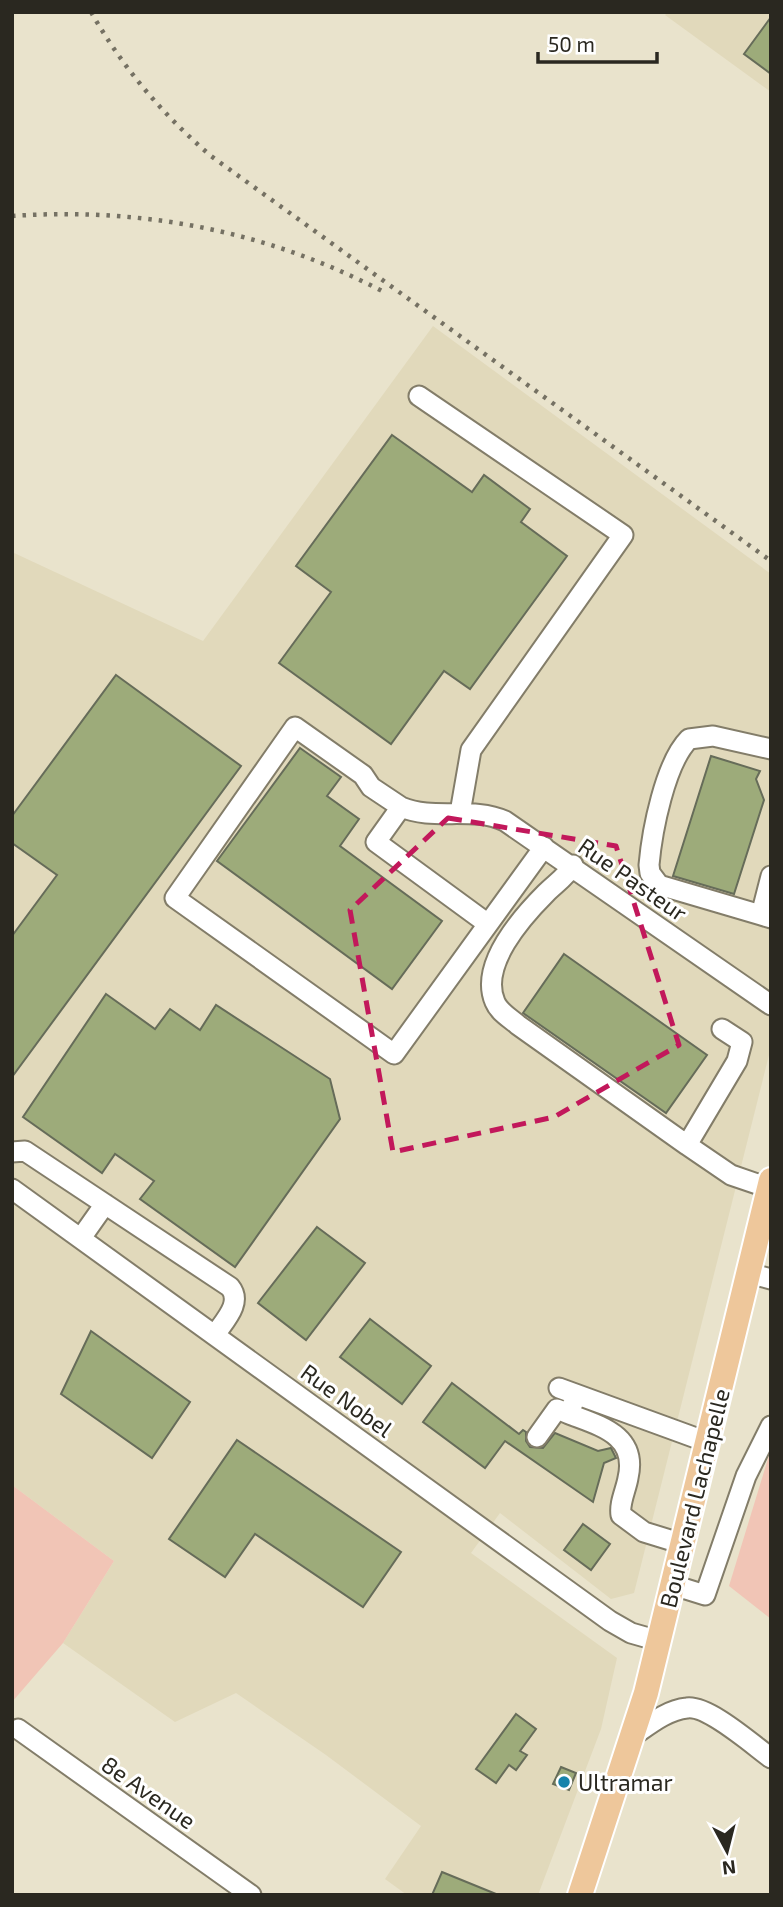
<svg xmlns="http://www.w3.org/2000/svg" width="783" height="1907" font-family="'Exo 2',sans-serif">
  <style>
    .built { fill: #e1d9bb }
    .green { fill: #f1c5b6 }
    .building { fill: #9dab7a; stroke: #666c59; stroke-width: 2 }
    .lines { fill: none; stroke-linecap: round; stroke-linejoin: round }
    .minor-casing { stroke: #837d69; stroke-width: 23 }
    .major-casing { stroke: #fff; stroke-width: 28 }
    .minor { stroke: #fff; stroke-width: 19 }
    .major { stroke: #eec79b; stroke-width: 24 }
    .rail { stroke: #757163; stroke-width: 4.5; stroke-dasharray: 3.5 7; stroke-linecap: butt }
    .marked { fill: none; stroke: #c2185b; stroke-width: 5; stroke-dasharray: 14 9; stroke-linejoin: round }
    .poi-dot { fill: #1683ab; stroke: #fff; stroke-width: 2.5 }
    .labels { text-anchor: middle; dominant-baseline: central; stroke-width: 6; stroke-linejoin: round; paint-order: stroke }
    .street-label { font-size: 23px; fill: #2a2820; stroke: #fff }
    .poi-label { font-size: 23px; fill: #2a2820; stroke: #fff; text-anchor: start }
  </style>
  <rect width="100%" height="100%" fill="#e9e3cc"/>
  <path class="built" d="M668,12h103v80l-106,-77z
    M433,326l338,248v473l-137,546 -23,6 -111,-86 -29,40 146,105 -16,71 -63,166h-131l-22,-16 36,-53 -95,-71 -90,-62 -61,29 -112,-79 51,-82 -102,-76v-933l191,89z"/>
  <path class="green" d="M771,1449v170l-42,-33z
    M12,1485l102,76 -51,82 -51,59z"/>
  <path class="building" d="M771,17v57l-27,-20z
    M392,435l80,57 12,-17 46,34 -9,13 46,34 -97,133 -26,-18 -53,73 -112,-81 52,-71 -35,-26z
    M116,675l125,91 -229,311v-141l45,-61 -45,-32v-27z
    M300,748l41,29 -14,19 32,23 -19,27 102,75 -50,68 -175,-128z
    M711,756l49,15 -4,8 8,21 -30,94 -61,-18z
    M564,954l143,101 -41,58 -143,-100z
    M106,994l49,35 15,-20 30,21 16,-25 114,74 10,40 -105,148 -95,-68 14,-18 -39,-27 -13,19 -79,-56z
    M317,1227l48,36 -59,77 -48,-37z
    M370,1319l61,47 -29,38 -62,-47z
    M91,1331l99,71 -38,56 -91,-64z
    M452,1383l67,51 4,-4 3,2v9l4,6 13,1 12,-15 43,18 13,-3 5,10 -12,5 -11,39 -88,-61 -20,27 -62,-46z
    M237,1440l164,112 -38,55 -108,-73 -30,43 -56,-38z
    M583,1524l27,20 -19,26 -27,-20z
    M516,1714l20,15 -16,22 7,4 -11,15 -7,-5 -13,18 -20,-14z
    M561,1767l15,6 -7,17 -16,-6z
    M442,1872l54,22v1h-64z"/>
  <g class="lines">
    <g class="minor-casing">
      <path id="minor" d="M419,396l204,139 -152,215 -11,63
        M401,807c33,14 71,-1 104,14l266,184
        M573,865c-7,12 -17,18 -27,28 -24,24 -67,72 -51,109 4,10 15,16 23,23l169,120
        M771,876l-10,39 10,3
        M761,915l-102,-30 -9,-12 -1,-8c3,-34 16,-102 40,-126l24,-3 58,13
        M488,924l-112,-82 25,-35 -30,-20 -8,-12 -68,-48 -120,171 219,156 150,-207
        M722,1029l20,13 -5,19 -50,84 44,30 38,13
        M12,1152l13,-1 205,136c13,16 -6,34 -15,48
        M12,1189l598,432 21,12 28,8
        M81,1238l24,-34
        M748,1273l23,6
        M559,1388l148,54
        M576,1395l-7,19c31,12 69,21 59,64 -2,12 -9,25 -7,37l23,17 39,12
        M537,1437l20,-28 12,5
        M673,1585l32,10 41,-119 25,-50
        M18,1729l233,166
        M634,1735c16,-11 33,-25 53,-27 21,-3 66,37 84,50"/>
    </g>
    <g class="major-casing">
      <path id="major" d="M580,1895l66,-202 125,-513"/>
    </g>
    <use href="#minor" class="minor"/>
    <use href="#major" class="major"/>
    <path class="rail" d="M91,12c32,56 71,102 120,144l560,405
      M12,216c130,-9 255,15 370,75"/>
  </g>
  <path class="marked" d="M448,818l168,28 63,199 -125,72 -161,35 -43,-242z"/>
  <circle class="poi-dot" cx="564" cy="1782" r="7"/>
  <g class="labels">
    <g class="street-label">
      <text transform="translate(633 879) rotate(35)">Rue Pasteur</text>
      <text transform="translate(347 1400) rotate(36)">Rue Nobel</text>
      <text transform="translate(694 1498) rotate(-76)">Boulevard Lachapelle</text>
      <text transform="translate(149 1792) rotate(35)">8e Avenue</text>
    </g>
    <g class="poi-label">
      <text x="578" y="1782">Ultramar</text>
    </g>
  </g>
  <rect width="783" height="1907" fill="none" stroke="#2a2820" stroke-width="28"/>
  <g transform="translate(727 1851) rotate(173)" stroke="#ffffff" stroke-width="5" paint-order="stroke">
  <path d="M0-5L12 26L0 18L-12 26Z" fill="#2a2820"/>
  <text y="-10" font-size="19" font-weight="bold" text-anchor="middle" fill="#2a2820">N</text>
  </g>
  <path d="M538 52v10h119v-10" fill="none" stroke="#2a2820" stroke-width="3.5"/>
  <text x="548" y="52" font-size="21" fill="#2a2820" stroke="#ffffff" stroke-width="5" paint-order="stroke">50 m</text>
</svg>
